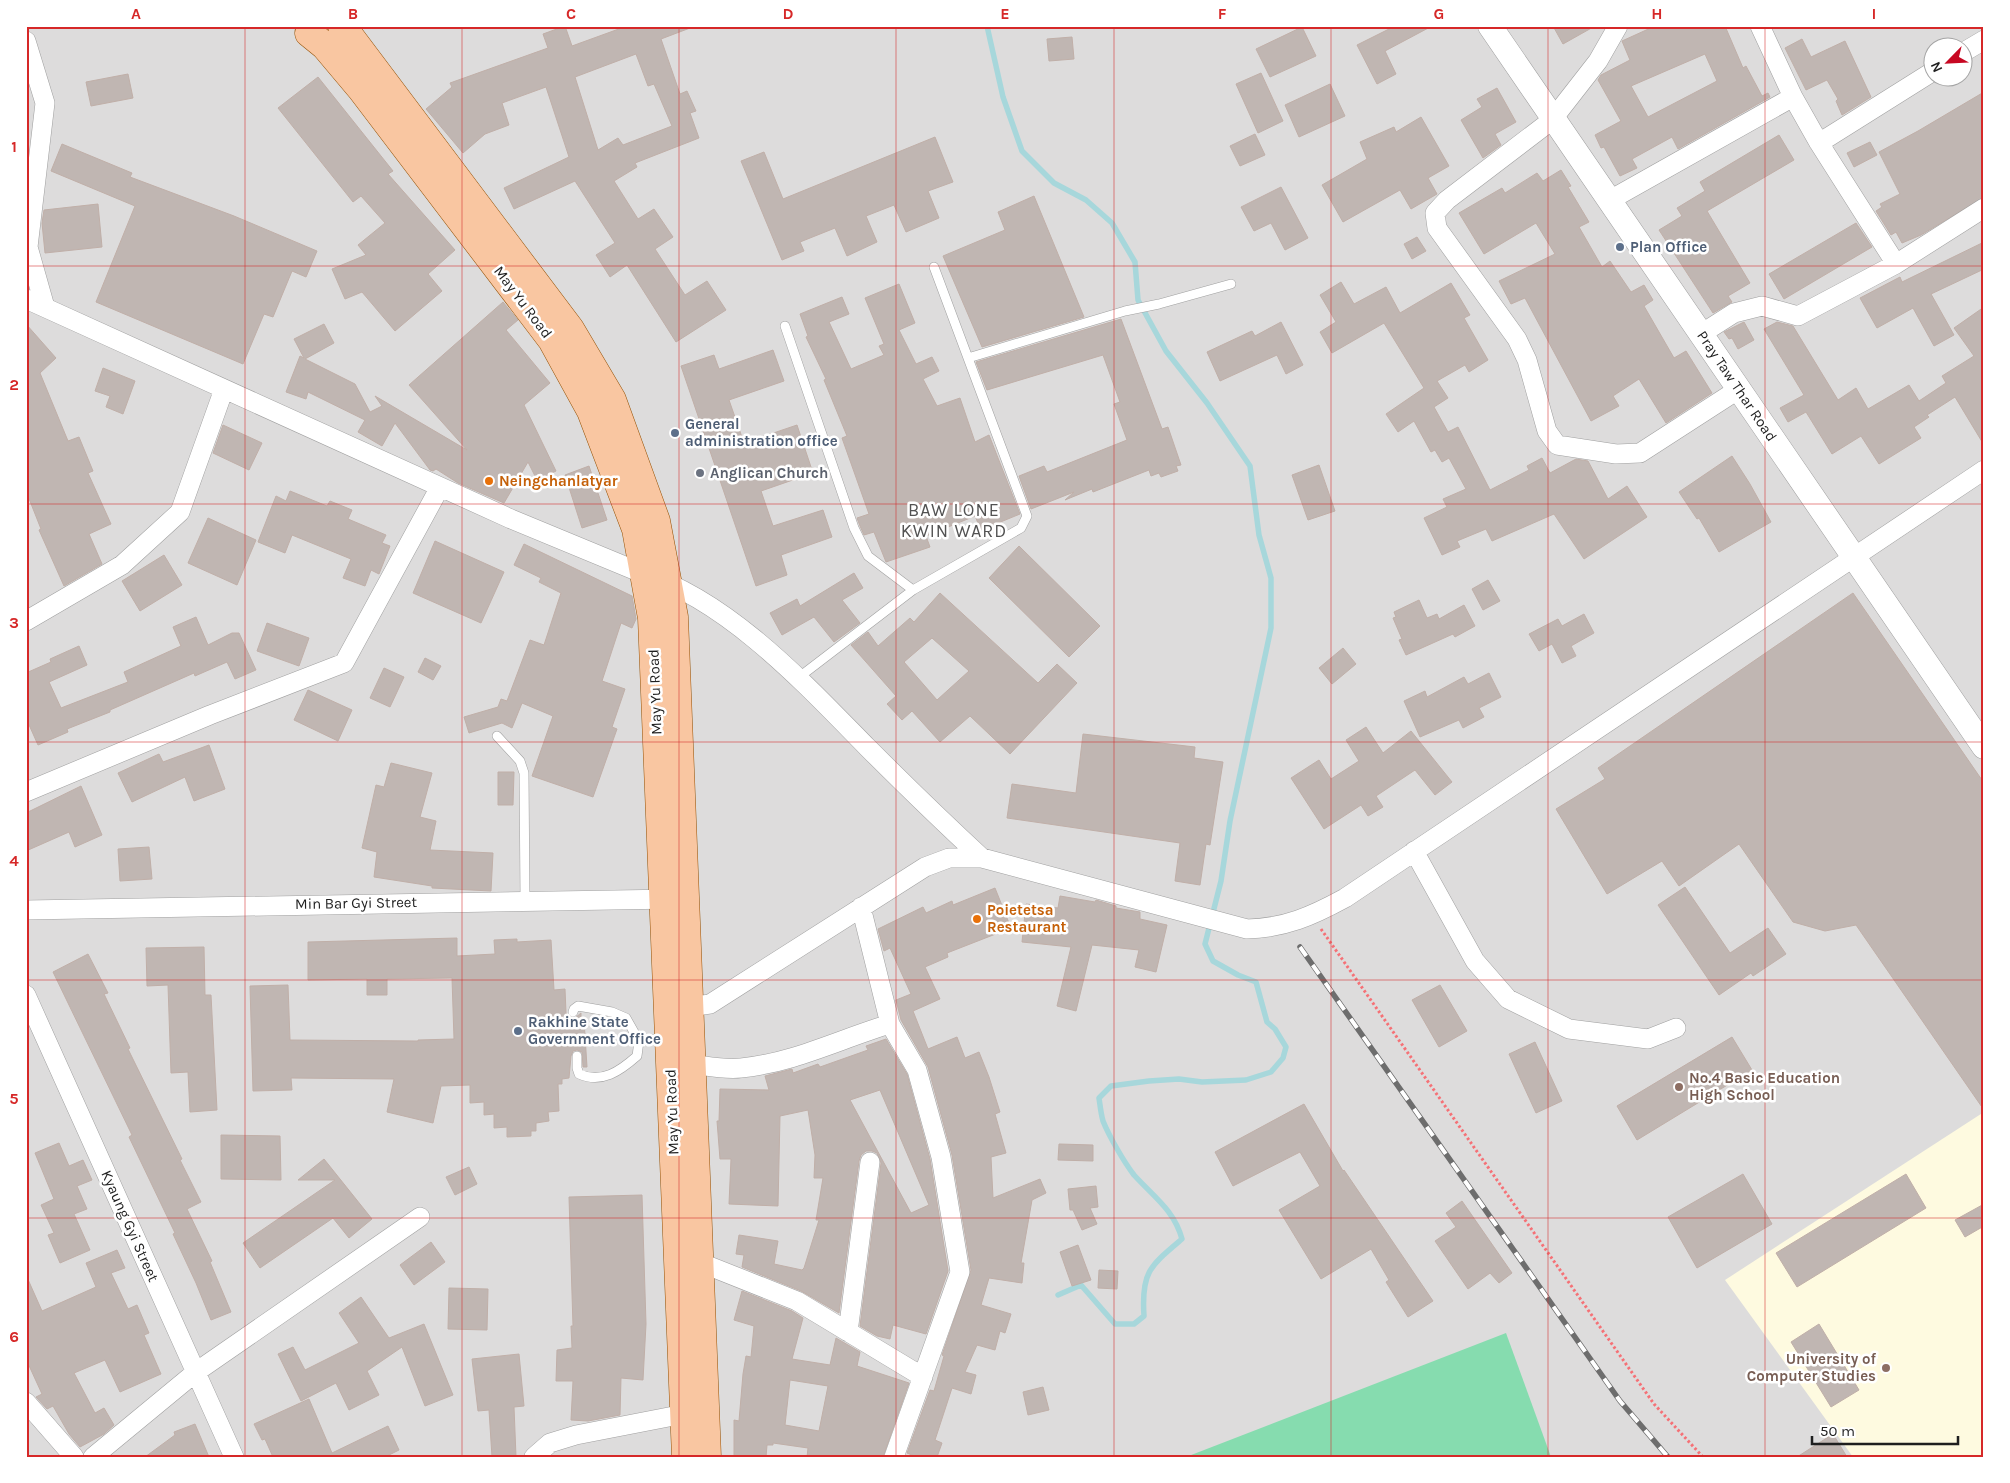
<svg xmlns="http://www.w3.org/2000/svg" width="2010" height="1483" font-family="Karla,sans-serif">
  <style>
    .residential { fill: #dddcdc; fill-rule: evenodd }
    .education { fill: #fefae0 }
    .pitch { fill: #86dcaf }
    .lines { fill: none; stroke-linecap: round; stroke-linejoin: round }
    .stream { stroke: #a7d7db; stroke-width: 5.5 }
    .building { fill: #c0b6b2; stroke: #c0afa8; fill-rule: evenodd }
    .service-casing { stroke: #a0a0a0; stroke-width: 10 }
    .minor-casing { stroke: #a0a0a0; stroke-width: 20 }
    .tertiary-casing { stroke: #a0a0a0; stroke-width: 25 }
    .primary-casing { stroke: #945105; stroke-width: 29 }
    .path { stroke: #f57176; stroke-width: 3; stroke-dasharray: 2.5 2.5; stroke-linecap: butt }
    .service { stroke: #fff; stroke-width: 9 }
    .minor { stroke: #fff; stroke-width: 19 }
    .tertiary { stroke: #fff; stroke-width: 24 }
    .primary { stroke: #f9c6a1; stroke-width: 28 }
    .rail-casing { stroke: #6d6d6d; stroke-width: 5.5 }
    .rail { stroke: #fff; stroke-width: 4; stroke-dasharray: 11; stroke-linecap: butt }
    .grid { fill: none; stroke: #d62828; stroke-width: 1; stroke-opacity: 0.55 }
    .service-dot { fill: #5c6f8a; stroke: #fff; stroke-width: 2 }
    .worship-dot { fill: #6b7280; stroke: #fff; stroke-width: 2 }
    .food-dot { fill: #e8710a; stroke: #fff; stroke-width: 2 }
    .education-dot { fill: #8d6e63; stroke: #fff; stroke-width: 2 }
    .labels { text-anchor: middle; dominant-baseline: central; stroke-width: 5; stroke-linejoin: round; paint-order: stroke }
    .service-label { font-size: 15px; font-weight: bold; fill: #4e5e75; stroke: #fff; text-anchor: start }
    .street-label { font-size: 15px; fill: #1f1f1f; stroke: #fff }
    .worship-label { font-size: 15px; font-weight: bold; fill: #5b616d; stroke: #fff; text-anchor: start }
    .food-label { font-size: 15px; font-weight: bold; fill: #c56008; stroke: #fff; text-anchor: start }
    .education-label { font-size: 15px; font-weight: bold; fill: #785e54; stroke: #fff; text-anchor: start }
    .quarter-label { font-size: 18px; letter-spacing: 1px; fill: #525252; stroke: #fff }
    .neatline { fill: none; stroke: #d62828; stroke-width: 2 }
    .grid-label { font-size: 16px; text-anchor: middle; font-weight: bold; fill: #d62828 }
  </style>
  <rect width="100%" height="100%" fill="#efebe5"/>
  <path class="residential" d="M26,26h1958v1431h-1958zM1932,48h30v30h-30z"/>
  <path class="education" d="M1984,1112v345h-131l-128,-177z"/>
  <path class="pitch" d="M1506,1333l45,124h-365z"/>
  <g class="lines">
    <path class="stream" d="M987,26l16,71 19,54 32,32 32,17 26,23 23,39 3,38 28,51 41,52 43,63 9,69 12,43v50l-41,193 -9,60 -16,63 8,17 25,14 18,7 11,40 8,7 11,18 -3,11 -12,14 -25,8 -44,2 -23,-3 -30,2 -38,5 -12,12c1,7 2,16 4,23 6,15 21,41 31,54 20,22 40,35 48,64 -32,27 -41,33 -38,77l-10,8h-19l-34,-39 -23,10"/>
  </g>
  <path class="building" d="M565,26l7,20 55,-20h63v2l-29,11 19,55 7,-3 9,20 -6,2 9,25 -64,25 2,4 -23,14 24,38 16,-10 19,28 -18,12 30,46 22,-14 19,29 -50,32 -49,-77 -17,12 -14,-22 19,-12 -40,-62 -61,28 -10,-21 65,-31 -23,-70 -44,16 7,22 -24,9 -22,19 -37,-44 26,-22 -2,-4 98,-35 -5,-14zM636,54l12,32 6,-2 18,42 -49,19 -5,-7 -20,12 -23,-73z
    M1395,26h37l-47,25 11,23 -19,10 -20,-39z
    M1553,26h42l-32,18z
    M1655,26h70l18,42 3,-2 16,30 6,-3 2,4 -92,52 -6,-12 -40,22 5,9 -17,8 -16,-29 -3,1 -6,-13 26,-14 -23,-41 3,-5 29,-15 -8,-19zM1705,54l12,27 -69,36 -17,-31z
    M1302,27l14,29 -46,21 -14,-28z
    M1072,37l2,22 -25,2 -2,-22z
    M1802,39l9,18 34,-16 26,56 -29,18 -6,-14 2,-2 -11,-19 -21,10 -21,-42z
    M1261,73l22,48 -25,12 -22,-49z
    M128,74l5,24 -42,8 -5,-24z
    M318,77l75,94 -5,3 67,76 -27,24 14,17 -47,40 -33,-39 -17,7 -13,-30 34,-14 -8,-10 27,-22 -24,-27 -8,6 -75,-94z
    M1330,84l15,32 -46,21 -14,-32z
    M1497,88l19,34 -21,12 6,11 -18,13 -22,-38 21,-13 -5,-8z
    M1984,92v105l-63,38 -19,8 -6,-11 -5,3 -15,-24 6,-4 -2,-3 20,-10 -21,-42 39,-21z
    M1421,117l28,49 -21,12 9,16 -26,15 -11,-19 -57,32 -21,-37 45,-26 -7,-17 34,-15 2,5z
    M1255,134l10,21 -25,11 -10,-20z
    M1779,135l15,25 -87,51 43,72 -22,13 4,6 -19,11 -54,-83 23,-14 -5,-8 28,-17 -5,-9z
    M935,137l18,45 -25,9 11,27 -33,14 -12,-27 -28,11 11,26 -30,14 -12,-28 -35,14 4,9 -22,9 -41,-99 23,-9 19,47z
    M1870,142l7,13 -23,12 -7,-14z
    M62,144l70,29 -2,4 104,39 83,35 -11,26 -14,-6 -19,46 -9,-3 -21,50 -147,-62 39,-96 -84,-35z
    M1561,170l10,16 -3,1 21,35 -10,5 23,40 8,-6 21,31 13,-7 9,15 -9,6 30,52 12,-7 26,42 -46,30 -27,-44 -26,17 6,10 -28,15 -66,-123 -14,6 -12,-23 56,-27 -19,-31 -52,31 -25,-41 43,-25 3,5 32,-20 6,8z
    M1281,187l27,51 -23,12 -14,-27 -17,8 -13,-24z
    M1034,196l50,121 -102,30 -39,-91 62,-26 -7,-18z
    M98,204l4,43 -57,6 -3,-30 2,-13z
    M1856,223l16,24 -88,52 -15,-25z
    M1417,237l9,14 -14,8 -8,-15z
    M1984,242v27l-53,25 23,41 -20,11 -21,-38 -36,20 -17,-30 40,-21 2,5z
    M1341,282l13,22 32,-17 14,26 51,-30 19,32 -6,3 24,42 -19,12 -4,-7 -28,16 11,17 -14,9 14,25 10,-5 32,63 39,-20 -2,-4 15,-8 8,15 26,-14 12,2 20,38 19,-13 20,31 -63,42 -30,-45 -62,27 -6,-12 -29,12 3,6 -18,8 -18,-37 23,-11 -4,-8 23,-10 -17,-31 -7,4 -7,-12 -4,2 -17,-31 -16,11 -12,-18 38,-26 -40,-65 -52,30 -12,-21 16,-10 -16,-27z
    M899,284l16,39 -16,7 17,34 16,-7 7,14 -16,8 14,27 23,-8 15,44 14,-7 31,79 -39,16 -6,-14 -49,20 4,11 -44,15 -12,-30 -10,3 -4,-9 -3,-8 12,-4 -27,-76 5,-2 -23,-56 2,-1 -20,-42 2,-1 -8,-22 42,-17 7,17 -20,8 22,47 33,-14 -5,-9 5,-2 -19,-46z
    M503,302l15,18 -12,10 44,53 -26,22 32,66 -19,9 -9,-18 -24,41 -46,-20 -22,-14 -3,2 -3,-1 -35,-47 -13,23 -24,-14 7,-12 -57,-28 -2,7 -20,-7 14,-36 4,2 -10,-19 30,-15 10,19 -29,16 50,25 15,28 12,-6 -7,-10 92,54 -58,-65z
    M1984,307v138l-29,-48 -28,18 2,2 -15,10 7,11 -42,26 -18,-28 -29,18 -26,-42 -18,10 -8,-14 24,-13 -40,-66 13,-7 16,4 45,74 18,-12 12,21 41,-24 10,16 27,-18 -4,-7 32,-20 -20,-28z
    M1121,319l41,110 6,-2 13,38 -5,1 2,5 -17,6 -2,-4 -8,3 -2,-6 -56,22 -1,-3 -27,11 9,-8 -43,17 -12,-33 25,-10 3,6 80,-32 -13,-36 6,-2 -17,-47 -116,35 -11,-28z
    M1281,322l22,43 -17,9 -9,-19 -57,26 -13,-29 45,-21 3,5z
    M1744,322l10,18 -16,9 -6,-11 -3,1 -5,-7z
    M26,324l30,34 -16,15 28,68 11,-4 14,34 -5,2 23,51 -22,10 13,30 -38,22 -25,-56 2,-1 -15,-38z
    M773,350l11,31 -55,19 15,43 53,-18 16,48 -52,18 12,35 50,-16 9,27 -51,18 6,20 -31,11 -75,-220 33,-11 5,14z
    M103,368l32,13 -12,33 -17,-7 4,-11 -15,-5z
    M223,425l39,18 -13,27 -36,-17z
    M1732,456l18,28 21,38 -52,30 -20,-34 -2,1 -18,-27z
    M1319,465l16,46 -27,9 -16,-45z
    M589,466l18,54 -25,8 -17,-53z
    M290,491l37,15 3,-5 22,9 -4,9 38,16 -4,8 8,3 -11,28 -8,-4 -6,16 -22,-8 8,-19 -59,-24 -7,18 -27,-11 18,-46 10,5z
    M208,518l48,22 -19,45 -49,-22z
    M435,541l69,31 -23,51 -68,-30z
    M524,544l108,52 4,23 -4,9 -11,-5 -19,58 23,8 -13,38 5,2 -24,68 -61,-21 21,-60 -31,-13 -10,25 -10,-5 -33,10 -5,-16 34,-10 3,-8 6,2 23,-61 14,5 17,-52 -22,-11 2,-4 -27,-13z
    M1019,546l81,80 -31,31 -80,-79z
    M164,555l18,30 -42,26 -18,-30z
    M854,573l9,15 -21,12 18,23 -26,19 -20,-25 -32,18 -12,-22 27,-14 3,7z
    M1488,580l12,21 -17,9 -11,-21z
    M940,593l98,90 19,-19 20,19 -67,71 -40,-38 -30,26 -28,-31 -10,9 -15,-16 9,-8 -45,-51 17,-13 10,14 32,-28 4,4zM932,638l37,33 -32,29 -33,-38z
    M1853,593l131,190v327l-128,-185 -31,6 -32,-9 -54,-78 -60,42 -17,-25 -55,33 -51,-85 49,-30 -7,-11z
    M1419,600l8,18 10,-4 2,5 25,-14 11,21 -20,11 -2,-3 -47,21 -7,-15 3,-1 -9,-21 3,-1 -2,-5z
    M1584,614l10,19 -23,13 5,10 -14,7 -10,-19 -13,7 -10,-17 29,-15 4,7z
    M196,617l12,28 24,-12h7l17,37 -21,9 -8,-17 -32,14 -1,-3 -84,37v2l-43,17 1,3 -30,13 -12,-27v-45l25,-11 -1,-3 29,-13 8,19 -38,17 12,26 67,-26 -4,-10 57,-26 -8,-19z
    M267,623l42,15 -10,28 -42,-15z
    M1343,648l13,16 -24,20 -13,-16z
    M425,658l16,8 -8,14 -15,-8z
    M384,668l20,9 -14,30 -20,-9z
    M1489,673l12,24 -22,11 5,9 -21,11 -4,-8 -39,17 -16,-36 21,-10 2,6 37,-20 4,7z
    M308,690l44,20 -14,31 -44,-21z
    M1366,727l17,26 28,-22 41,51 -17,13 -20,-25 -39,26 7,11 -15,9 -7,-11 -37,24 -33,-51 28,-18 12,19 28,-18 -13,-21z
    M1083,734l112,13 -1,11 29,4 -13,83 -4,-1 -6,41 -25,-4 5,-38 -173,-25 5,-34 64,9z
    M209,745l16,44 -31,12 -9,-24 -53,25 -14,-29 41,-19 4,8z
    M391,763l41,10 -12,44 16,4 -6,29 63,3 -2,38 -59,-3v-2l-58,-9 3,-25 -15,-4 14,-63 8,2z
    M498,772h16l-1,33h-15z
    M81,786l21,49 -27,12 -6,-15 -43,19v-38z
    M149,847l3,32 -32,2 -2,-32z
    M1685,887l45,66 38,-25 18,26 -33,22 -2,-3 -32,22 -61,-90z
    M995,888l16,40 -64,25 1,4 -23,10 15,32 -27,12 15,38 29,-12 8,21 14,-6 10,25 11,35 -5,2 11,39 -15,4 2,41 47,-19 6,14 -14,7 -11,63h3l-2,20 -33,-5 -8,27 30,9 -6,19 -5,-2 -5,19 -18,-5 -12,27 11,3 -5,19 -19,-6 -17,52 7,3 -5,14h-20l-10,-4 23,-63 4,1 10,-35 -2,-1 29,-85 -19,-115 -24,-88 -27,-47 -5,-20 15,-6 -21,-46 -6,3 -6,-22 45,-22 3,6 26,-12 1,4z
    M1060,896l35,6 1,-2 20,6v2l24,4v7l27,6 -11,47 -21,-5 4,-17 -47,-5 -16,66 -19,-5 14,-59 -49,-5 4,-38 32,4z
    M457,938v18l38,-2 -1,-14 23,-1v3l34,-2 3,50 11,-1 1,24 3,3 6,2 6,-5v7h3l3,47h-4l-1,-15 -5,-2 -4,1 -2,5 -2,22 -7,1v5h-4l1,27 -11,1 1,9 -13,2v8h-5v5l-24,1v-10l-13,1v-14l-10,1v-13l-14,1v-18l-29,1 -8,37 -46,-11 7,-33 -103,-1 1,12 -39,1 -3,-105 38,-1 2,55 128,1v-1l36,-1 -2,-61 -65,1v16h-20v-16l-59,1v-38z
    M204,947l1,48h6l6,115 -27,2 -2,-40 -17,1 -3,-88 -21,1 -1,-38z
    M88,954l20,39 -4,1 26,54 -2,1 54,110 -2,1 21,42 -14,7 25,52 -2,1 21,50 -20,8 -15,-37 -23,-49 2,-1 -46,-96 3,-2 -79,-163z
    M1440,985l27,46 -28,16 -27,-47z
    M1732,1037l20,33 -115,70 -20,-34z
    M886,1039l21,35 23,85 18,112 -22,63 -33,-9 -3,14 -13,-3 -17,-10 21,-163 -4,-10 -5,-2h-6l-5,4 -2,6 -20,152 -38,-22 -59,-24 2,-12 -8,-1 3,-19 39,6 -4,23 28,6 2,-2 15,-48h-3l7,-42h-9l1,-23 -7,-45 -28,6 -2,90 -49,-2 2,-45h-11l-3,-38h2l1,-32 49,1 -4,-14 27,-7 1,4 25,-9 2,3 48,-17 -2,-4zM880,1090l49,115 -18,8 -61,-113z
    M1535,1042l27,59 -26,12 -27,-59z
    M1304,1104l39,67 1,-1 89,131 -25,16 -22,-35 3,-2 -18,-31 -50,30 -42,-69 41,-24 -20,-34 -67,34 -18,-34z
    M221,1135l59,1 1,44 -60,-1z
    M59,1143l10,23 14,-6 9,20 -15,6 10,23 -13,5 16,36 -30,13 -12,-28 6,-2 -13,-28 13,-6 -19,-46z
    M1059,1144l34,1v16l-35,-1z
    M324,1159l48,60 -23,19 -16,-20 -73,50 -17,-25 92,-63h-37z
    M469,1167l8,17 -22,11 -9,-18z
    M1743,1174l29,50 -75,44 -29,-51z
    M1906,1174l20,34 -129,79 -21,-34z
    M1096,1186l2,21 -8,1 7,16 -15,6 -9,-20h-3l-2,-21z
    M642,1195l4,129 -3,56 -22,-2 -1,37 -32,6 -17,-1 2,-39h-17l1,-31 15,-2 -1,-22h2l-4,-129z
    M1462,1201l50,72 -13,10 -9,-10 -22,16 -33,-48 21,-14 -10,-14z
    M1984,1204v22l-19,11 -10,-17z
    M431,1242l14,20 -31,23 -14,-20z
    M1078,1245l13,35 -19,6 -12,-34z
    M117,1250l8,18 -14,5 17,36 9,-4 12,28 -5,2 17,39 -41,18 -15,-32 -31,13 21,40 9,-5 10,17 -10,9 -24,13 -11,-13 -16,-28 -6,3 -11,-12 6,-3 -16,-35v-84l16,36 54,-24 -10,-24z
    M1099,1270l19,1 -1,18 -19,-1z
    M449,1288l39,1 -1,41 -39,-1z
    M742,1291l50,20 11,7 -11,41 38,6 6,-27 24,14 -3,14 52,17 -26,74h-76l1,-9 -35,-5v2h-6l-1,12h-32v-37l5,1 4,-47 3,-18 5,1 3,-31 -20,-6zM790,1380l38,6 -9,45 -34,-6z
    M361,1297l28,41 35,-14 29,71 -28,11 -23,-59 -35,24 12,24 -30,15 -13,-27 -35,18 -23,-47 15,-7 12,23 54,-27 -20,-30z
    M1819,1324l40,66 -28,17 -40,-65z
    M519,1354l5,52 -10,1 2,50h-24l-3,-47 -11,1 -6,-52z
    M1043,1387l6,23 -21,5 -5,-23z
    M309,1399l23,54 56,-27 11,24 -14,7h-112l-8,-18 -3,1 -8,-16z
    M195,1424l14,33h-64l30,-22 -1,-3z
    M1833,1434l14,23h-50z"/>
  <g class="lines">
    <g class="service-casing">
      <path id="service" d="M785,326l69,202 14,28 45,34
        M968,358l157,-47 34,-7 72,-20
        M798,678l115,-88 108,-62 6,-12 -93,-249
        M497,736l23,25 4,12 1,127
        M573,1012l1,-3 4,-3 34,6 14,6 13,23
        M577,1056v12l2,6c23,10 41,-3 58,-18l2,-15 28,-3"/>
    </g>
    <g class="minor-casing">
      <path id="minor" d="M1618,26l-20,35 -46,59 -105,80 -12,13 2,15 80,111 10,21 20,71 10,14 59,9 24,-1 99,-64
        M26,41l19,62 -17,144 17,60
        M1962,53l22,-13
        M1819,143l113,-71
        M1610,200l183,-103
        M1896,264l88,-56
        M26,299l485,220 133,55c85,27 162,111 223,173 38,38 76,75 115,111
        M1701,334l33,-21 28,-7 36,10 98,-52 -77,-121 -26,-46 -33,-71
        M26,621l96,-56 58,-53 44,-123
        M26,792l184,-77 134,-52 96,-176
        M1414,851l61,110 33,38 61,30 79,10 28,-11
        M861,907l29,117
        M26,910l648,-11
        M26,995l208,462
        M689,1007l21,-3 215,-137 24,-9h33l265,71c38,-1 65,-13 98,-31l639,-428
        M691,1064c16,2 34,6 50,4 52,-5 99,-29 149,-44l27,46 24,87 19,115 -66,185
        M699,1262l98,39 126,76
        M848,1332l22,-170
        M26,1402l48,55
        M93,1457l103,-85 224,-155
        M534,1457l16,-14 26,-8 108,-21"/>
    </g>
    <g class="tertiary-casing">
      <path id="tertiary" d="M1490,26l494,721"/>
    </g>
    <g class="primary-casing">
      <path id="primary" d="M342,26l228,303 42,71 44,121 18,96 33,840
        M309,33l16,13 37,44 190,250 39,71 45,118 16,89 34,839"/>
    </g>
    <path class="path" d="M1321,929l333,475 49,53"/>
    <use href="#service" class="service"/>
    <use href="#minor" class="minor"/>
    <use href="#tertiary" class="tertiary"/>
    <use href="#primary" class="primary"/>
    <g class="rail-casing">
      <path id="rail" d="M1300,947l320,454 48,56"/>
    </g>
    <use href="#rail" class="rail"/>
  </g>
  <path class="grid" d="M245,26v1431M462,26v1431M679,26v1431M896,26v1431M1114,26v1431M1331,26v1431M1548,26v1431M1765,26v1431M26,266h1958M26,504h1958M26,742h1958M26,980h1958M26,1218h1958"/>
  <g class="service-dot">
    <circle cx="1620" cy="247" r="5"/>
    <circle cx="675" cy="433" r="5"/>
    <circle cx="518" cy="1031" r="5"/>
  </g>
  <circle class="worship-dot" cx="700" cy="473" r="5"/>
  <g class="food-dot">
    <circle cx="489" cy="481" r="5"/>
    <circle cx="977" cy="919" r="5"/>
  </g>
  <g class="education-dot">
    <circle cx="1679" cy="1087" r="5"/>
    <circle cx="1886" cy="1368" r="5"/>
  </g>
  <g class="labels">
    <g class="service-label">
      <text x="1630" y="247">Plan Office</text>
      <text x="685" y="424">General<tspan x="685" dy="17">administration office</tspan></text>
      <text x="528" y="1022">Rakhine State<tspan x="528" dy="17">Government Office</tspan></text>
    </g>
    <g class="street-label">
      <text transform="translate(523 302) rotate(53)">May Yu Road</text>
      <text transform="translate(1737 386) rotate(56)">Pray Taw Thar Road</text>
      <text transform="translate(655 692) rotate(-92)">May Yu Road</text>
      <text transform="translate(356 903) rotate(-1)">Min Bar Gyi Street</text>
      <text transform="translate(672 1112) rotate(-92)">May Yu Road</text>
      <text transform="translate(130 1226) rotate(66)">Kyaung Gyi Street</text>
    </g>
    <g class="worship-label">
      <text x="710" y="473">Anglican Church</text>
    </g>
    <g class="food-label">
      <text x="499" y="481">Neingchanlatyar</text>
      <text x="987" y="910">Poietetsa<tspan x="987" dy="17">Restaurant</tspan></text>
    </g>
    <g class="education-label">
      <text x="1689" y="1078">No.4 Basic Education<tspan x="1689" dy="17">High School</tspan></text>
      <text x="1876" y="1359" text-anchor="end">University of<tspan x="1876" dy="17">Computer Studies</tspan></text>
    </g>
    <g class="quarter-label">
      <text x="954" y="510">BAW LONE<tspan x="954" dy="21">KWIN WARD</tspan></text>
    </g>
  </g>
  <rect width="2010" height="1483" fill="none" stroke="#ffffff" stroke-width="55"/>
  <g transform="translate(1948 62) rotate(246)"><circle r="24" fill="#ffffff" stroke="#a5a5a5"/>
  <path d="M0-4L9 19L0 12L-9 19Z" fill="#c70722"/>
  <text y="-8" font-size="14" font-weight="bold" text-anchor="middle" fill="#1f1f1f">N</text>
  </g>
  <path d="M1812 1436v8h146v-8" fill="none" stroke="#1f1f1f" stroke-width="2.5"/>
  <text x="1820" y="1436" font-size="15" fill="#1f1f1f" stroke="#ffffff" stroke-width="4" paint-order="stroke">50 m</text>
  <rect x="28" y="28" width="1954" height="1428" class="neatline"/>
  <g class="grid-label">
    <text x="136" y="19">A</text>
    <text x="353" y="19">B</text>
    <text x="571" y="19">C</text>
    <text x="788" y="19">D</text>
    <text x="1005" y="19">E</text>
    <text x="1222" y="19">F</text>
    <text x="1439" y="19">G</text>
    <text x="1657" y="19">H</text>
    <text x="1874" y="19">I</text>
    <text x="14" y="152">1</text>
    <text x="14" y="390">2</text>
    <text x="14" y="628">3</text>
    <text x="14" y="866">4</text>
    <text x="14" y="1104">5</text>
    <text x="14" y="1342">6</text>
  </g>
</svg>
